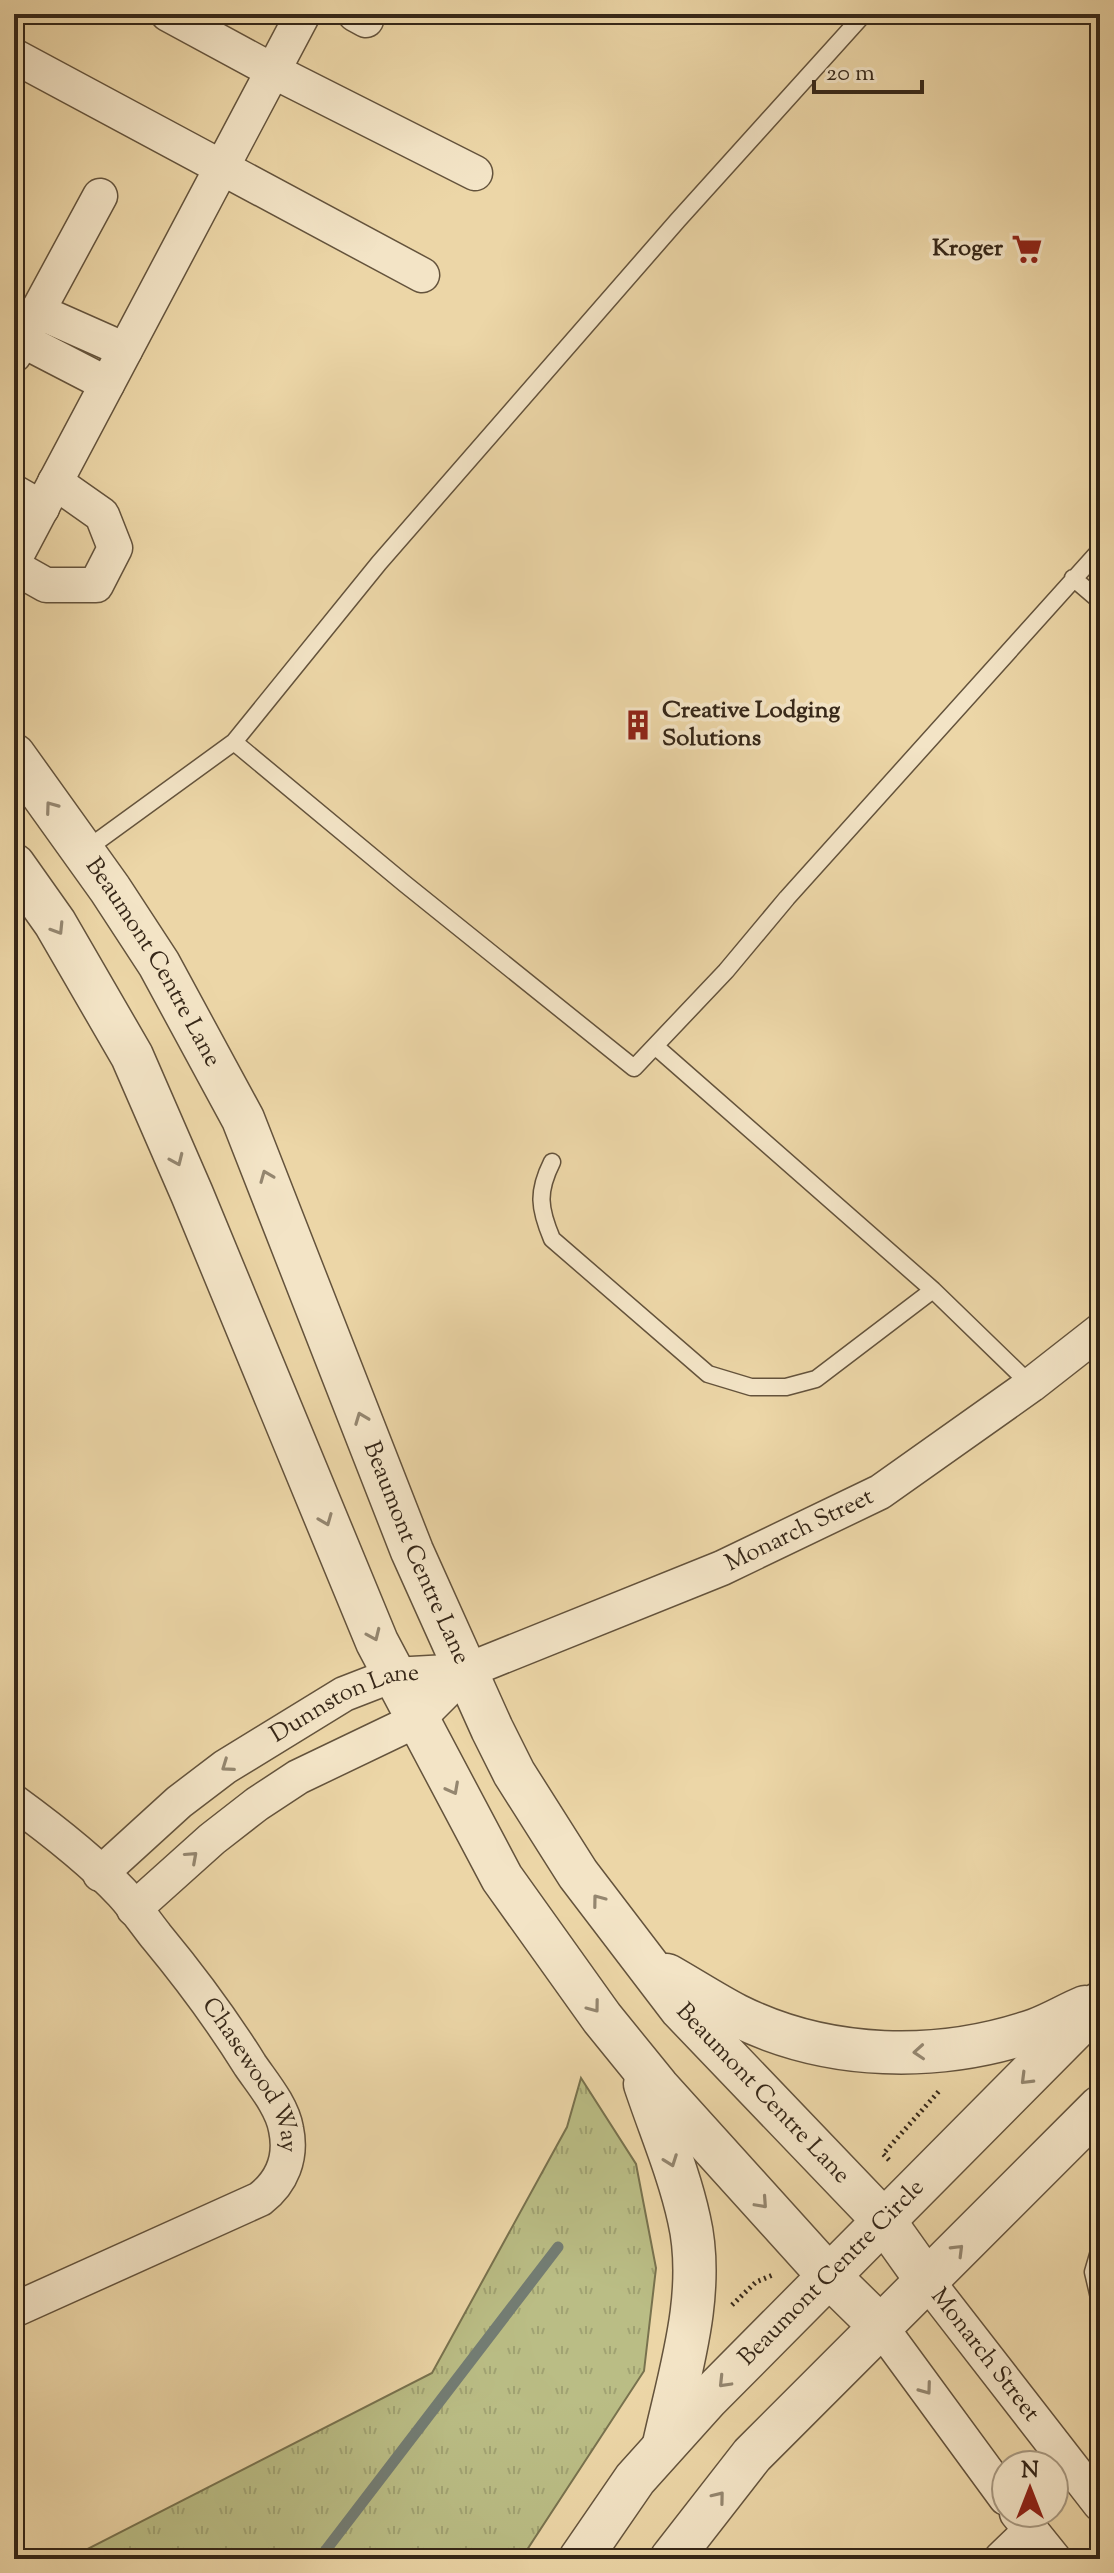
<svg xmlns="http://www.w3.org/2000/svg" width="1114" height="2573" font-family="'Sorts Mill Goudy',serif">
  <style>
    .grass { fill: url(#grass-tufts); stroke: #78724e; stroke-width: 2 }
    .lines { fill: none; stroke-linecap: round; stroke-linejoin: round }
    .stream { stroke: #737d74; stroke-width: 11 }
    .service-casing { stroke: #64533c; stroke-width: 19 }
    .minor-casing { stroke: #64533c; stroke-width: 37 }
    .tertiary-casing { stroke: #64533c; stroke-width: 45 }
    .path { stroke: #362718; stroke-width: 5; stroke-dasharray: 2 4; stroke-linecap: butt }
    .service { stroke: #f3e4c6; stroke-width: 16 }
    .minor { stroke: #f3e4c6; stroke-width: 34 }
    .tertiary { stroke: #f3e4c6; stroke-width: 42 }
    .oneway { stroke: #94866f }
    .labels { text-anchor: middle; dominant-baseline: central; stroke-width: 8; stroke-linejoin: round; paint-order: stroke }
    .poi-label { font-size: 24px; font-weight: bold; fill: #362718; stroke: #f3e4c6; text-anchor: end }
    .street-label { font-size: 24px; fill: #362718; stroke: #f3e4c6 }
  </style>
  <defs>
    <pattern id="grass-tufts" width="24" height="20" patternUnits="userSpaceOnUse" patternTransform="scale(2)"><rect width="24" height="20" fill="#babd85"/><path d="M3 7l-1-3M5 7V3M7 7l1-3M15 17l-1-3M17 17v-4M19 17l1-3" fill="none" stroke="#a0a272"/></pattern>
  </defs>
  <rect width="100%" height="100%" fill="#ecd6a7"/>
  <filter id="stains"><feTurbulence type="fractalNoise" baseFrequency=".0025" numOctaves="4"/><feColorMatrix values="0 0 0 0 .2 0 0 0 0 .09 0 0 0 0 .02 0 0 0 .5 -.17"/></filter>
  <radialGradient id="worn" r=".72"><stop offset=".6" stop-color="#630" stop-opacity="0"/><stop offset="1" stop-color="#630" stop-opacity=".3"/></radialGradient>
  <path class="grass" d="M581,2078l55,86 20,104 -12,103 -123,188h-453l364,-186 135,-246z"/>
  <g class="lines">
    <path class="stream" d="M319,2559l239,-312"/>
    <g class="service-casing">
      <path id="service" d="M1073,578l27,23
        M234,742l171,142 229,184 92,-97 61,-73 313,-348
        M84,851l150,-109 145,-179 299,-343 186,-206
        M655,1046l278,244 98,95
        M552,1162c-15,30 -13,46 0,77l156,135 43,13h35l30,-8 117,-89
        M1100,2248l-7,24 7,30"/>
    </g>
    <g class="minor-casing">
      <g id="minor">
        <path d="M168,14l105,57 202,102"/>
        <path d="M355,14l11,6 2,-6"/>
        <path d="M14,56l408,219"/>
        <path d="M37,311l88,39"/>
        <path d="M22,340l78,-144"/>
        <path d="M14,355l8,-15 85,44"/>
        <path d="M14,492l28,16"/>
        <path d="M14,560l289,-546"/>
        <path d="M14,567l32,18h50l19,-37 -13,-33 -47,-33"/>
        <path id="s1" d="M14,1802c37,27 76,57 108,91 12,13 23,29 34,43 34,41 66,84 94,129 13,19 32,41 36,64 6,28 -4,53 -26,70l-246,111"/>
        <path id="s2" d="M100,1874l79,-72 46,-35 119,-73 49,-19 73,-4 256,-103 158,-76 151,-107 69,-54"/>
        <path d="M134,1909l78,-70 45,-35 41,-27 119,-57 49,-49"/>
        <path id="s3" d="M927,2281l173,223"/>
        <path d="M880,2326l126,172"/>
        <path d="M1017,2513l37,46"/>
        <path d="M1001,2559l29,-28"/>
      </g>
    </g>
    <g class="tertiary-casing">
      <g id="tertiary">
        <path id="s4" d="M14,755l96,134 49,75 84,155 169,432 80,178 22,44 64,101 103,135 204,213 42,59"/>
        <path d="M14,865l41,58 77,133 60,138 185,448 125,236 100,140 56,69 170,188 52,51"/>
        <path d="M667,1975c23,13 46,28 69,40 92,46 203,48 299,15 17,-6 33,-16 50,-23"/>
        <path d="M645,2084c15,45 34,89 44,135 17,73 -9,153 -25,225"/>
        <path id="s5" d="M580,2559l55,-80 72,-80 393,-396"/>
        <path d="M671,2559l81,-104 348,-348"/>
      </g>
    </g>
    <path class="path" d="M889,2160l-6,-6 57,-64
      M732,2305l24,-23 19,-8"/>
    <use href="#service" class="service"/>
    <use href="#minor" class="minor"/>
    <use href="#tertiary" class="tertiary"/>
  </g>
  <defs><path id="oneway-chevron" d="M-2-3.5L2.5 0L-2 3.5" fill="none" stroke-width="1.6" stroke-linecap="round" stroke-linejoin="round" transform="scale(2)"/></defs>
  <g class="oneway">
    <use href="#oneway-chevron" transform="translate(51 807) rotate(-126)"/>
    <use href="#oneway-chevron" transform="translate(58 929) rotate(58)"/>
    <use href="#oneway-chevron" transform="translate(177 1160) rotate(66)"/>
    <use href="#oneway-chevron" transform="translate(266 1176) rotate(-112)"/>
    <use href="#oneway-chevron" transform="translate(361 1418) rotate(-111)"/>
    <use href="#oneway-chevron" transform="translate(326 1520) rotate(68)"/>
    <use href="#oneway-chevron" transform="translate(374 1635) rotate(66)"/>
    <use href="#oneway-chevron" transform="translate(227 1766) rotate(145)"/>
    <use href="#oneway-chevron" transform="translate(453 1789) rotate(62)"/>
    <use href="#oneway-chevron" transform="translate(192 1857) rotate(-42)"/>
    <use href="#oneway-chevron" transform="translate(598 1900) rotate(-127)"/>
    <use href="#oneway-chevron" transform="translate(594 2007) rotate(53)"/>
    <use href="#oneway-chevron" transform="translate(919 2052) rotate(176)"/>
    <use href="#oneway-chevron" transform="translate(1026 2079) rotate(135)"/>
    <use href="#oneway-chevron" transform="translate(671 2161) rotate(70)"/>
    <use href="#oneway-chevron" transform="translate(762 2203) rotate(48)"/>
    <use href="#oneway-chevron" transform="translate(958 2250) rotate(-45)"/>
    <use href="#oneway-chevron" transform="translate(724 2382) rotate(134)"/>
    <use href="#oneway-chevron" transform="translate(926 2389) rotate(54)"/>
    <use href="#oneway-chevron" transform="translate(719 2497) rotate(-51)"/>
  </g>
  <defs>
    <g id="supermarket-bare" transform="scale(2.4)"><path d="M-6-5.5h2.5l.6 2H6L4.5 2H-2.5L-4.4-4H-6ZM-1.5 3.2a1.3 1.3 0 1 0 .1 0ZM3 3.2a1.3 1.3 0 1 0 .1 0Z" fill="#8f2418" stroke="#f3e4c6" stroke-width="2.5" paint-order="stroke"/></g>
    <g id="building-bare" transform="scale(2.4)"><path d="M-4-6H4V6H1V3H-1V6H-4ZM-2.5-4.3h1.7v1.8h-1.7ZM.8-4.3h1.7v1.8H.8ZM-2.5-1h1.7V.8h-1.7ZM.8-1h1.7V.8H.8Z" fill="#8f2418" stroke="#f3e4c6" stroke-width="2.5" paint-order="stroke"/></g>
  </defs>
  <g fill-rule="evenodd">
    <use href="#supermarket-bare" x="1027" y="249"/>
    <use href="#building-bare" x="638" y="725"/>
  </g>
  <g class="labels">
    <g class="poi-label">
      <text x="1003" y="249">Kroger</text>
      <text x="662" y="711" text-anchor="start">Creative Lodging<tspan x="662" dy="28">Solutions</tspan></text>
    </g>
    <g class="street-label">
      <text stroke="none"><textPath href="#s4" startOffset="250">Beaumont Centre Lane</textPath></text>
      <text stroke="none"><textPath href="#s2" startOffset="792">Monarch Street</textPath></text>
      <text stroke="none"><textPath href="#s4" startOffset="898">Beaumont Centre Lane</textPath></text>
      <text stroke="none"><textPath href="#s2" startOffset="302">Dunnston Lane</textPath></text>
      <text stroke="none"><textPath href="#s1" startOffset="366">Chasewood Way</textPath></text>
      <text stroke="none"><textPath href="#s4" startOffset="1546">Beaumont Centre Lane</textPath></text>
      <text stroke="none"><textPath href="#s5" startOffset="382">Beaumont Centre Circle</textPath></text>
      <text stroke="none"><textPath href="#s3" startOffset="94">Monarch Street</textPath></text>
    </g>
  </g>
  <rect width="1114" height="2573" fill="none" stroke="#ecd6a7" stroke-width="48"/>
  <rect x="16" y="16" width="1082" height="2541" fill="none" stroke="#362718" stroke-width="4"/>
  <rect x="24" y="24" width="1066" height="2525" fill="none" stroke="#362718" stroke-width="2"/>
  <g transform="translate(1030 2489)"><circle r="38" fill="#f3e4c6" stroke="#a79880" stroke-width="2"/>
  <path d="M0-6L14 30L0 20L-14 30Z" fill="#8f2418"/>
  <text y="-12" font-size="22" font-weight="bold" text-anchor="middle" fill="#362718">N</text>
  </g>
  <path d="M814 80v12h108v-12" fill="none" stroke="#362718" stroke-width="4"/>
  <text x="826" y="80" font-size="24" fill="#362718" stroke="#f3e4c6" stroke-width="6" paint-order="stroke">20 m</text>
  <rect width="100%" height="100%" filter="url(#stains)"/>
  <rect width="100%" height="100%" fill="url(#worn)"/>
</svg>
